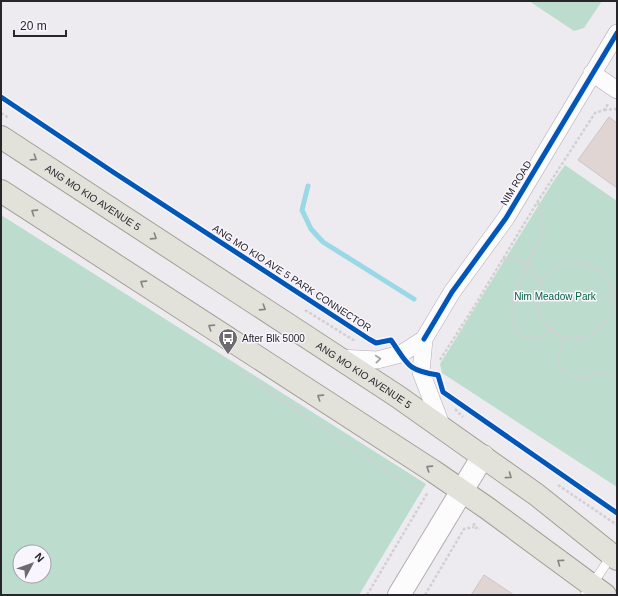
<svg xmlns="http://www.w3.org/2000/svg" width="618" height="596" font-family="Helvetica,sans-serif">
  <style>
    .green { fill: #bcddce; fill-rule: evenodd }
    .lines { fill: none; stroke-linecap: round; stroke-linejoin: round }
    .stream { stroke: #99d9e6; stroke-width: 5 }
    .building { fill: #e1d5d4; stroke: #c9c5c7 }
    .lane-casing { stroke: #b2afb4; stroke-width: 10 }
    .street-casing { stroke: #b2afb4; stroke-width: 18 }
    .secondary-casing { stroke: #b2afb4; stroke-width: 24 }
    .primary-casing { stroke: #a0a093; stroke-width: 24 }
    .path { stroke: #d1d0d2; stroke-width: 2.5; stroke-dasharray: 3 2; stroke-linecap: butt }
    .lane { stroke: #fcfcfd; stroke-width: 9 }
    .street { stroke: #fcfcfd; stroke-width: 17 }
    .secondary { stroke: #fcfcfd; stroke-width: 22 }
    .primary { stroke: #e2e2db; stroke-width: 22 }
    .cycleway-casing { stroke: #f9f5fe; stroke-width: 8 }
    .cycleway { stroke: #0057b8; stroke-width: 5 }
    .oneway { stroke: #858482 }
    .oneway2 { stroke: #9d9c9e }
    .labels { text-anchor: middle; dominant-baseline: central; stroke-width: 3; stroke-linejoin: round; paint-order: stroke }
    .street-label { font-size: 10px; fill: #28262a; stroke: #f9f5fe }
    .park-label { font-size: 10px; fill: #066342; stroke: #f9f5fe }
    .poi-label { font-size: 10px; fill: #28262a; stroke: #f9f5fe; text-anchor: start }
  </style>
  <rect width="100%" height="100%" fill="#edeaf0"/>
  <path class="green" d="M529,1h73l-18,27 -10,3z
    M565,165l52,36v286l-175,-114 -2,-9 113,-182z
    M1,215l425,269 -67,111h-358zM20,552h24v24h-24z"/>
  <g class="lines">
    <path class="stream" d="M308,186l-6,24 9,19 12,13 91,57"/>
  </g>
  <path class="building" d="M609,117l8,6v65l-39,-28z
    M484,575l30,20h-43z"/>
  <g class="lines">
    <g class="lane-casing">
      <path id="lane" d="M585,595l27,-40"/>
    </g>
    <g class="street-casing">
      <path id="street" d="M592,73l25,17
        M424,339l28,-47 54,-74 111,-185
        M339,358l38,2 24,-6 23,-15 -3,33 21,55"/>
    </g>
    <g class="secondary-casing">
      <path id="secondary" d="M399,595l84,-139"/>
    </g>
    <g class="primary-casing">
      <g id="primary">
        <path id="s1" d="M1,137l396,259 140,99 80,64"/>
        <path d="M1,191l432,280 54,37 118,87"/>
      </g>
    </g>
    <path class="path" d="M604,110l11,-1 2,1
      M1,113l8,5
      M538,202l6,27 -16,33 -15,41 -2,16 4,12 10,7 8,1 8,-1 10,-8
      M503,259l25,3 13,21
      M537 300a38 38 0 1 1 76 0a38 38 0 1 1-76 0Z
      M305,310l50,31
      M562,338l-4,21 1,7 9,10 14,3 13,-5 11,-2 11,6
      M440,360l32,-50 66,-109 57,-88 9,-3 4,-6
      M239,371l171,117h11
      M455,409l8,8
      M558,485l59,40
      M474,523v4l6,2
      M367,595l61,-103
      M425,595l39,-66 10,-2"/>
    <use href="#lane" class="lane"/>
    <use href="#street" class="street"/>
    <use href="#secondary" class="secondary"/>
    <use href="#primary" class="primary"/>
    <g class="cycleway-casing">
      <path id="cycleway" d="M1,97l112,75 256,167 7,4 15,-3c17,24 15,30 47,35l5,17 174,121
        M424,339l28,-47 54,-74 111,-185"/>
    </g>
    <use href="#cycleway" class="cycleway"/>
  </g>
  <defs><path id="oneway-chevron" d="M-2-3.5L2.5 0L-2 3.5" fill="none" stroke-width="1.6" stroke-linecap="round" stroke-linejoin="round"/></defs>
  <g class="oneway">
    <use href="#oneway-chevron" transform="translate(34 158) rotate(33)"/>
    <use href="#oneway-chevron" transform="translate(34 212) rotate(-147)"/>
    <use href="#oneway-chevron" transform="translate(154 237) rotate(33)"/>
    <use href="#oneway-chevron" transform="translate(143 283) rotate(-147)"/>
    <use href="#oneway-chevron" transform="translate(263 308) rotate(33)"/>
    <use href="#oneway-chevron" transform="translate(211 327) rotate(-147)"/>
    <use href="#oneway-chevron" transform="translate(320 397) rotate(-147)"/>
    <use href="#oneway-chevron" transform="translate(429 468) rotate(-147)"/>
    <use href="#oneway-chevron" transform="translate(509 476) rotate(36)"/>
    <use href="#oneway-chevron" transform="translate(560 562) rotate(-143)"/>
  </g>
  <use class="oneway2" href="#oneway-chevron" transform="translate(378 359) rotate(-5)"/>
  <defs>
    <g id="bus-pin" transform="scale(1)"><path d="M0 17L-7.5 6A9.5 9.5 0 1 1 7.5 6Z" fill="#6d6b6f" stroke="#f9f5fe"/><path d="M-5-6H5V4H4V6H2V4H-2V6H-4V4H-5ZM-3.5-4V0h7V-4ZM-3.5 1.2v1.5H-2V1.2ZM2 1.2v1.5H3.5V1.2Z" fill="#fff"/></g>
  </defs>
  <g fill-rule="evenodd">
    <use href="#bus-pin" x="228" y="338"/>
  </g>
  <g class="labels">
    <g class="street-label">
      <text transform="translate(516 183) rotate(-59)">NIM ROAD</text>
      <text stroke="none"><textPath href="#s1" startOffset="110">ANG MO KIO AVENUE 5</textPath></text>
      <text transform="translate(292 278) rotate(33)">ANG MO KIO AVE 5 PARK CONNECTOR</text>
      <text stroke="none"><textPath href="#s1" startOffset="434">ANG MO KIO AVENUE 5</textPath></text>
    </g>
    <g class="park-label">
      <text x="555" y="296">Nim Meadow Park</text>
    </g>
    <g class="poi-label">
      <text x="242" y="338">After Blk 5000</text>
    </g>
  </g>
  <rect width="618" height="596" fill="none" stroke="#28262a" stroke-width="4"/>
  <g transform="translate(32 564) rotate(49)"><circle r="19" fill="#f9f5fe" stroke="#a5a2a9"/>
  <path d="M0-3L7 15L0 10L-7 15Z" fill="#6d6b6f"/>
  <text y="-6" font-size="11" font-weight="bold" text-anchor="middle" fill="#28262a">N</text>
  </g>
  <path d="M14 30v6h52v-6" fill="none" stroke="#28262a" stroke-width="2"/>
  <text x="20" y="30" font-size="12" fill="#28262a" stroke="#f9f5fe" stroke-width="3" paint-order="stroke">20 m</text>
</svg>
